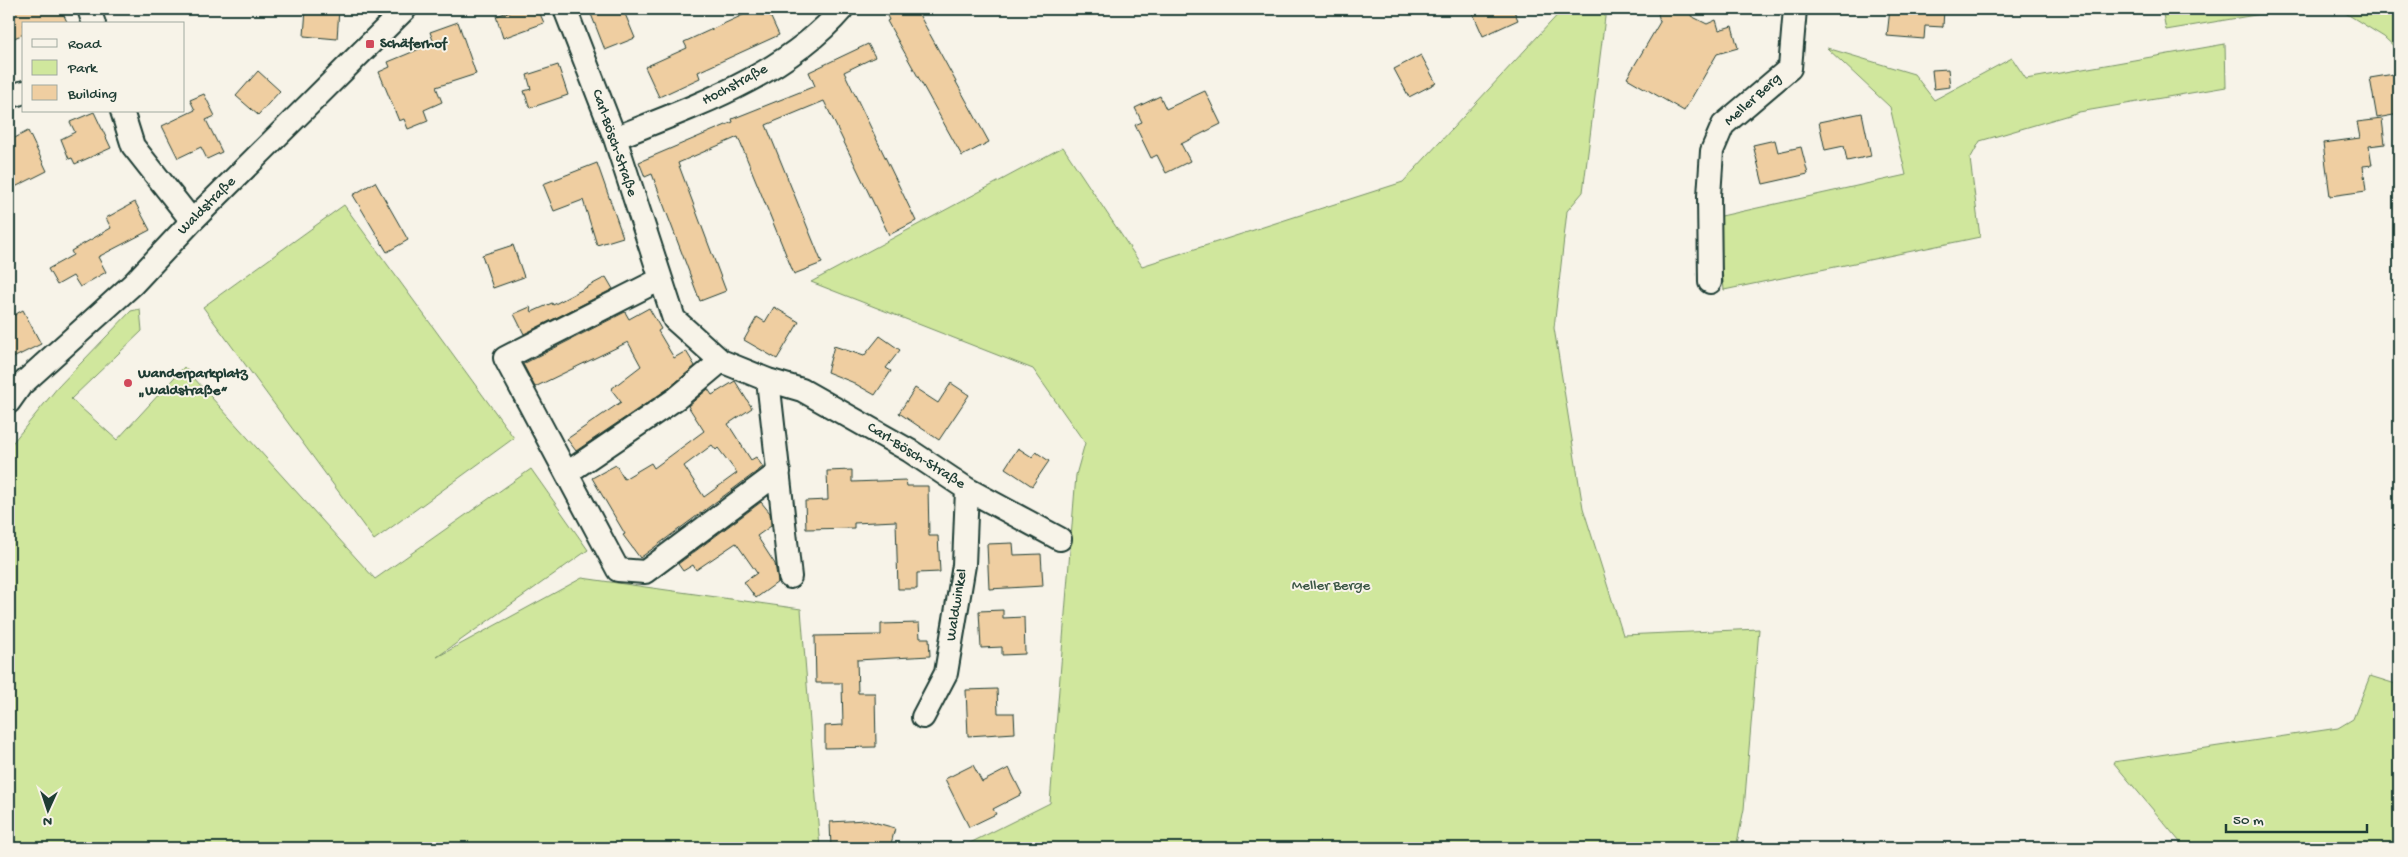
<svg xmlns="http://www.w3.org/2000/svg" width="2408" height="857" font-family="'Gochi Hand',sans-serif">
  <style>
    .green { fill: #d0e79d; stroke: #789268 }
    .building { fill: #efcea1; stroke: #1f3d34; fill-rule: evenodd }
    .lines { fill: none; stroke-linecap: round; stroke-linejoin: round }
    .street-casing { stroke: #1f3d34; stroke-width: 26 }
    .street { stroke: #f7f3e8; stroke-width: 22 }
    .poi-dot { fill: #d1495b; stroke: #f7f3e8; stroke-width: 2 }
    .labels { text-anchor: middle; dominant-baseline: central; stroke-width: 4; stroke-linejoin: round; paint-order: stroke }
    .poi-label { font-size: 15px; font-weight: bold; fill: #1f3d34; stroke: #f7f3e8; text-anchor: start }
    .street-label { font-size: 15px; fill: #1f3d34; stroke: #f7f3e8 }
    .park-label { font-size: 15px; fill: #3a5644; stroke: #f7f3e8 }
  </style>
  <rect width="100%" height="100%" fill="#f7f3e8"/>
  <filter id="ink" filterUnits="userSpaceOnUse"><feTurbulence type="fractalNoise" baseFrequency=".02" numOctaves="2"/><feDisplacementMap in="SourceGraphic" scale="10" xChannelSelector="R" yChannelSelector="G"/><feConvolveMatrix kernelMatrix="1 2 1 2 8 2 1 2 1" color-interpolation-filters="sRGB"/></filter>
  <g filter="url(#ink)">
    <path class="green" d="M1563,9h43l-23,183 -16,19 -13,117 29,180 40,127 136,-6 -15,180 -8,39h-776l90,-45 26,-328 9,-32 -52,-74 -222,-87 252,-135 79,119 261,-84z
      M2162,9h129l-125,21z
      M2339,9h60v42l-15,-14z
      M2225,44l1,43 -147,25 -99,29 -10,18 10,78 -256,53 -7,-73 189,-42 -16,-68 -63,-59 87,26 20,26 78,-42 14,21z
      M344,205l170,233 -140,102 -171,-233z
      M140,309l2,22 -71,68 46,41 67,-73 191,212 156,-110 57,81 -151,107 145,-79 219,31 19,239h-811v-401l49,-60 73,-76z
      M2370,676l29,9v163h-214l-72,-86 225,-34 15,-9z"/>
    <path class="building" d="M9,9h52l7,15h-44v10l-15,6z
      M306,9h33l-2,30 -33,-3z
      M517,9h21l6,14 -41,15 -7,-22z
      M589,9h34l12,29 -30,12z
      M756,9h11l12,26 -81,37 2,6 -41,19 -14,-30 42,-19 -3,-6z
      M884,9h32l73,133 -27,14 -75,-135 2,-1z
      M1471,9h42l5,11 -35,16z
      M1657,9h34v7l16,8 9,-4 3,10 13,-4 6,22 -21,6 -33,57 -57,-33 33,-56z
      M1890,9h54l-1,18 -18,-1 -1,13 -37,-3z
      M458,22l18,52 -40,13 6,15 -18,8 4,11 -20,8 -4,-10 -5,2 -20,-49 11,-5 -2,-5 46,-19 -4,-11z
      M868,44l7,13 -31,15 72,149 -27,14 -65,-134 -58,24 56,138 -28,11 -56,-137 -60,26 48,128 -26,10 -48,-127 -7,3 -6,-15 94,-40 -1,-3 83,-33 -6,-14z
      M1421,55l15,28 -27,14 -15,-28z
      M558,65l10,30 -38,13 -6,-17 7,-2 -4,-14z
      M1948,69l2,18 -16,2 -2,-19z
      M258,71l22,20 -22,24 -22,-19z
      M2394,74l5,40 -22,4 -7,-40z
      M1205,91l16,33 -40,20 9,17 -24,12 -9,-18 -6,3 -16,-33 7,-3 -7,-14 25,-12 6,13z
      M204,94l11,22 -9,4 16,32 -15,7 -6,-12 -23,11 -16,-32 33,-16 -5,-10z
      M94,112l17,36 -36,16 -3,-6 -3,1 -8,-20 14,-7 -5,-10z
      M1862,113l9,43 -24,5 -3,-15 -19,4 -6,-28z
      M2382,119l3,25 -16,2 3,19 -9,1 3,25 -36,5 -7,-53 37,-5 -3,-16z
      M28,131l19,40 -38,19v-49z
      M1775,140l3,12 23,-5 7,27 -45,10 -10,-39z
      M597,163l26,74 -26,8 -14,-45 -29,11 -11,-27z
      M375,182l33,58 -21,12 -34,-57z
      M135,202l15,28 -52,27 8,15 -26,15 -7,-11 -16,9 -9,-16 25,-14 -2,-4 40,-23 -5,-10z
      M513,245l11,32 -31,11 -11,-33z
      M606,277l7,12 -89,45 -10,-20 16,-7 2,5 20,-9 1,2z
      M774,307l25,15 -22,37 -33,-19 13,-23 8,5z
      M649,308l12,21 -3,2 16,27 12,-7 9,15 -26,22 -93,63 -9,-12 54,-37 -10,-13 30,-23 -13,-24 -93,45 -12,-23 102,-52 4,7z
      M23,310l18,34 -32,16v-42z
      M880,336l20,14 -14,18 5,3 -16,24 -23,-13 -25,-10 7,-26 30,10z
      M735,381l17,27 -24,16 23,36 5,-3 7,10 -123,91 -17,-23 2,-1 -33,-56 24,-13 8,14 27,-16 3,5 50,-37 -16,-25 20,-17 4,6zM712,445l4,5 2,-2 19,25 -33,24 -20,-31z
      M951,383l18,12 -30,45 -40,-27 16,-25 23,15z
      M1018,448l14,9 4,-5 13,9 -17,25 -27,-18z
      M852,470v12l54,-2 1,6h21l1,50h9l2,36 -23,1v16h-19l-2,-68 -42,2v5l-48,1 -1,-28 23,-1 -1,-29z
      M761,502l9,11 1,13 -14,10 18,28 3,18 -22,16 -12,-16 13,-9 -21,-30 -40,27 -3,-5 -10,6 -5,-7z
      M1013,543l1,12 27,-1 2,32 -54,3 -2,-45z
      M1003,610v8l21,-1 1,37 -23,1v-8l-21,1 -2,-37z
      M919,623l1,15h9l1,18 -73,4 1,33h17l1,54 -51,1v-22l18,-1 -1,-42h-26l-1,-47 66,-1v-11z
      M997,689l1,24h16l1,20 -47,3 -2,-46z
      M973,765l9,17 27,-14 13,26 -29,15 3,5 -27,13 -24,-48z
      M866,820l29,8 -5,20h-59l-1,-26z"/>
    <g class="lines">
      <g class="street-casing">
        <path id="street" d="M89,9l5,15
          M565,9l50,129 59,181 47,42 47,19 34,10 108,61 57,38 93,50
          M9,97l15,-5
          M122,111l11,35 59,75
          M615,138c80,-32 169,-62 227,-129
          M661,279l-156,79 113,212 27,2 134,-100
          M1710,282l-1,-86 3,-45 11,-26 67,-57 5,-59
          M768,380l22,197
          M9,402l12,-17 112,-101 59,-63 213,-212
          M567,473l110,-75 44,-37
          M923,717l23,-44 18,-108 3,-76"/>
      </g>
      <use href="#street" class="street"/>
    </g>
  </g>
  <g class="poi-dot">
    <rect x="365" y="39" width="10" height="10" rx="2.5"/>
    <circle cx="128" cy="383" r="5"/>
  </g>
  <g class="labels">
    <g class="poi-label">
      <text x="380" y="44">Schäferhof</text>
      <text x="138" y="374">Wanderparkplatz<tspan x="138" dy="17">„Waldstraße“</tspan></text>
    </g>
    <g class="street-label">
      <text transform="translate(735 85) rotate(-28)">Hochstraße</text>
      <text transform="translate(1753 100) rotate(-42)">Meller Berg</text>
      <text transform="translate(614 143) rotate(71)">Carl-Bösch-Straße</text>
      <text transform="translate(207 206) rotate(-45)">Waldstraße</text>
      <text transform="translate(916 456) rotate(32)">Carl-Bösch-Straße</text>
      <text transform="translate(957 605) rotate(-81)">Waldwinkel</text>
    </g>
    <g class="park-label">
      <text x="1331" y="586">Meller Berge</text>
    </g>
  </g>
  <rect width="2408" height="857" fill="none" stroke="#f7f3e8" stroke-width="30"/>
  <rect x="15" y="15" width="2378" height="827" fill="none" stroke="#1f3d34" stroke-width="2" filter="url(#ink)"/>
  <rect x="22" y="22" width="162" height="90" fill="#f7f3e8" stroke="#a1aaa0"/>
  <rect x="32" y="39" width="25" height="8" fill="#f7f3e8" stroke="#a1aaa0"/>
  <text x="68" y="48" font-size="15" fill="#1f3d34">Road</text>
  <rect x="32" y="60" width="25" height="15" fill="#d0e79d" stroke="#a1aaa0"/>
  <text x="68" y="72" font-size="15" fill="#1f3d34">Park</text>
  <rect x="32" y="85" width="25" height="15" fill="#efcea1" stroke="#a1aaa0"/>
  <text x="68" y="98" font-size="15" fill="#1f3d34">Building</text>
  <g transform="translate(48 810) rotate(183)" stroke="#f7f3e8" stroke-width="4" paint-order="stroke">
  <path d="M0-4L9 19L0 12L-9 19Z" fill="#1f3d34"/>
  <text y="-8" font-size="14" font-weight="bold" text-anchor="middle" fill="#1f3d34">N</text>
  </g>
  <path d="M2226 824v8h141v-8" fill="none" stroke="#1f3d34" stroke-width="2.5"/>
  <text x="2233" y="824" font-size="15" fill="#1f3d34" stroke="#f7f3e8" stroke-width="4" paint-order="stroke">50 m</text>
</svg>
